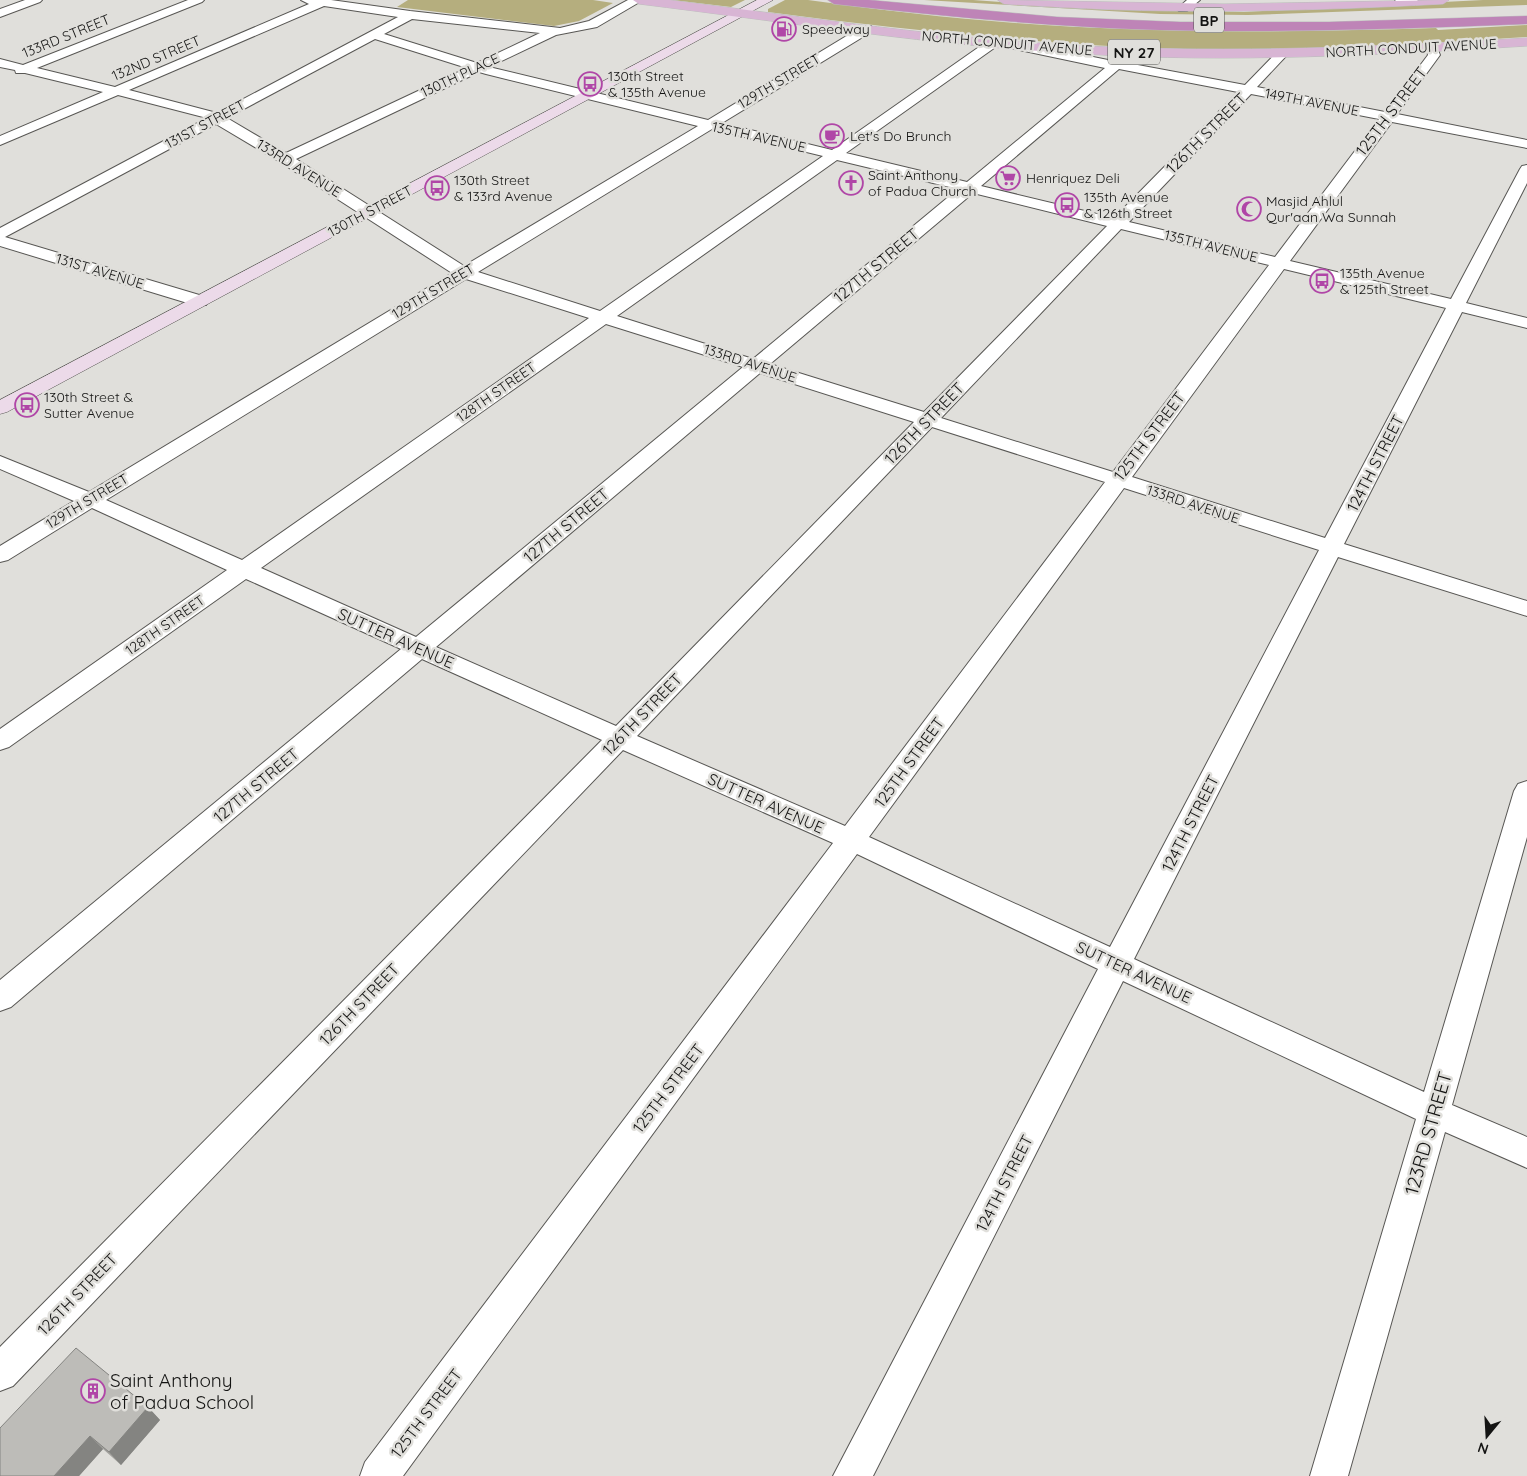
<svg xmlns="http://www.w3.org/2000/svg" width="1527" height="1476" font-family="Quicksand,sans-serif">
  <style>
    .green { fill: #b5ae7e }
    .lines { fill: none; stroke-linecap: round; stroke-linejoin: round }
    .street-casing { stroke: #585754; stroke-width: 2 }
    .secondary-casing { stroke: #585754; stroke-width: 1 }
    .primary-casing { stroke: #bdbdbd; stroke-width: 1 }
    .highway-casing { stroke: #bdbdbd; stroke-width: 1 }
    .street { fill: #fff; fill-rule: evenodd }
    .secondary { fill: #ecdae9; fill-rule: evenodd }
    .primary { fill: #d8b5d4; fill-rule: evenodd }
    .highway { fill: #be84b7; fill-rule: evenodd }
    .wall { fill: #a3a29e }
    .shaded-wall { fill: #848481 }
    .building { fill: #bdbcb8; stroke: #848481 }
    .labels { text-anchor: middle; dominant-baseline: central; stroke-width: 5; stroke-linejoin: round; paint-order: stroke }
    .far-poi-label { font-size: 14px; fill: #141413; stroke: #e0dfdb; text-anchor: start }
    .far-street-label { font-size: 14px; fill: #141413; stroke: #e0dfdb }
    .shield { fill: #e0dfdb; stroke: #51514f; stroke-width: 1 }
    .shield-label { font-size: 15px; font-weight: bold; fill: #141413 }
    .street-label { font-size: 16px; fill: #141413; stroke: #e0dfdb }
    .near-street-label { font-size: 19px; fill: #141413; stroke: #e0dfdb }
    .near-poi-label { font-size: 19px; fill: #141413; stroke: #e0dfdb; text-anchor: start }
  </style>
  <rect width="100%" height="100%" fill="#e0dfdb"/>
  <path class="green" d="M408,0h185l20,3 -34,18 -25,5 -157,-19z
    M672,0h73l-14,7z
    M785,0h23c106,15 214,26 321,29 102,4 205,2 307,-1l2,2 89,-5v12c-114,7 -229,15 -344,12 -139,-4 -277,-19 -415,-37v-3z
    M924,0h49l127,9 144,3 239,-12h44v5l-279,10 -88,-1z"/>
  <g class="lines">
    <g class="street-casing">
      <path id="street" d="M25,0h17l-2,2 -40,15v-8z
        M188,0h16l-2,2 -165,66 78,19 194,-83 -8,-4h30l79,11 150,17 29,-7 39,-21h15l-46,27 -41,8 -67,32 219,53 155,-94h8l2,3 -2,3 -149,91 110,27 157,-110 4,-1 6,4 -2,3 -151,107 121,29 138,-114 -100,-21 -2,-3 2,-3 4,-1 104,21 15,-12 4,-1 6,4 -11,11 118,22 33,-34 4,-1 6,4 -31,33 128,25 43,-57 -2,-7 2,-3h8l4,10 -43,59 130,26v8l-135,-26 -102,139 161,38 69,-130 2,-3 5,-1v18l-61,120 61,15v10l-65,-16 -118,232 183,57v15l-189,-59 -204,402 290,133 90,-301 4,-7 9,-3v56l-75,268 75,32v31l-82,-36 -97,344h-38l106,-357 -293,-138 -250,495h-40l265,-507 -241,-115 -454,622h-43l5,-14 468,-619 -210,-93 -610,636 -13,5v-44l602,-607 -180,-81 -411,348 -11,4v-31l401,-331 -155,-70 -237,168 -9,3v-21l227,-159 -135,-62 -84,52 -8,2v-16l74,-45 -74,-32v-13l89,36 363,-219 -172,-111 -64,-38 -211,113 201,60 2,4 -2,4h-12l-194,-59v-18l207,-110 -89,-23 -118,50v-9l103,-44 -78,-19h-9l-1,-3 -15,-3v-8l23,6zM324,6l74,11 -181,96 -88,-23zM412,19l128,14 -63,30 -93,-29zM375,39l92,29 -181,85 -59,-35zM1119,69l119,23 -124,126 -133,-32zM479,72l7,2 212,52 -234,140 -168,-107zM1251,94l128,25 -104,138 -146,-35zM712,129l111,27 -223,155 -122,-39zM837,160l121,29 -205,170 -136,-43zM973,193l134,33 -183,186 -154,-48zM1121,229l148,36 -156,207 -172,-54zM1284,269l162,39 -121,230 -193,-61zM466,279l123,39 -347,242 -136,-60zM606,324l137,43 -327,270 -155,-69zM760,373l154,49 -298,304 -180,-79zM932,427l173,55 -260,344 -208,-90zM1124,488l195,62 -209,397 -241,-110z
        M1187,0h13l-13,11h-8l-2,-2z
        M1395,0h22l2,2 -6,3 -16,-3z"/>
    </g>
    <g class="secondary-casing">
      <path id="secondary" d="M757,0h16l-766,412 -7,2v-14z"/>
    </g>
    <g class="primary-casing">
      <path id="primary" d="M633,0h36c139,17 278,39 417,46 147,7 294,1 441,-8v8c-147,9 -295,17 -443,8 -149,-8 -297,-32 -445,-50z
        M998,0l226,4 225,-4 -6,4c-147,8 -292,11 -439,0z"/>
    </g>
    <g class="highway-casing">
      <path id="highway" d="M828,0h41l188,17 123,5h149l198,-6v8c-132,5 -264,10 -396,5 -99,-4 -198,-14 -297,-25z"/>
    </g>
    <use href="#street" class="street"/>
    <use href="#secondary" class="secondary"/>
    <use href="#primary" class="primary"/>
    <use href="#highway" class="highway"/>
  </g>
  <path class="wall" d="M148,1407l12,13 -39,45 -18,-16 -24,27h-79z"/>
  <path class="shaded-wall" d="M148,1407l12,13 -39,45 -12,-13z
    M90,1436l13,13 -24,27h-25z"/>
  <path class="building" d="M76,1348l72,59 -39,45 -19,-16 -36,40h-54v-48z"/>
  <defs>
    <g id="fuel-ring" transform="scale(1.25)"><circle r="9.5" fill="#e0dfdb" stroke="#b046a7" stroke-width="1.5"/><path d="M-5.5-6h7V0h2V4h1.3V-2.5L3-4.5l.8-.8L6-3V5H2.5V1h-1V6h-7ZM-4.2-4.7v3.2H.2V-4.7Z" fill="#b046a7"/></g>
    <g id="bus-ring" transform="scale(1.25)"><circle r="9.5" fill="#e0dfdb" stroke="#b046a7" stroke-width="1.5"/><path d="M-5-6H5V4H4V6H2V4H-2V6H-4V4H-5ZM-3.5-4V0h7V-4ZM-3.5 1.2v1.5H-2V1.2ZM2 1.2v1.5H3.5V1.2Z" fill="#b046a7"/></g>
    <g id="cafe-ring" transform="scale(1.25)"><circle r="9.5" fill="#e0dfdb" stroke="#b046a7" stroke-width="1.5"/><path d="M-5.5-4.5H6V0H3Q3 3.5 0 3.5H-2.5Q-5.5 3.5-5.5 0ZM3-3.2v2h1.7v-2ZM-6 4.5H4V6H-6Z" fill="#b046a7"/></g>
    <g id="supermarket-ring" transform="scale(1.25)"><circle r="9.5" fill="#e0dfdb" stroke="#b046a7" stroke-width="1.5"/><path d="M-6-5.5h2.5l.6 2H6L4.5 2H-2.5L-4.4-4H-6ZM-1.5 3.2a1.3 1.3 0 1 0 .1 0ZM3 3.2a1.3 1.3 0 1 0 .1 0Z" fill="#b046a7"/></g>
    <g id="church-ring" transform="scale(1.25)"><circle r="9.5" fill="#e0dfdb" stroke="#b046a7" stroke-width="1.5"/><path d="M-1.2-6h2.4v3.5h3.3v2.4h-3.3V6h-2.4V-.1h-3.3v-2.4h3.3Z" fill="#b046a7"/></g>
    <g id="mosque-ring" transform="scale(1.25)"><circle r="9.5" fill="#e0dfdb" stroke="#b046a7" stroke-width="1.5"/><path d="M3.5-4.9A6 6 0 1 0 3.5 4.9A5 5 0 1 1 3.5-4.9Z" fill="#b046a7"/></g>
    <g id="building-ring" transform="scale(1.25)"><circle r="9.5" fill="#e0dfdb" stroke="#b046a7" stroke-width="1.5"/><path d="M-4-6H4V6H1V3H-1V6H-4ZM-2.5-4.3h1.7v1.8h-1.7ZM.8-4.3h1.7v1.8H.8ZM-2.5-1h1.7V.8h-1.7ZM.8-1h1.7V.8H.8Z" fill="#b046a7"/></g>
  </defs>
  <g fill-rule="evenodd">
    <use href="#fuel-ring" x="784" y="29"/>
    <use href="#bus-ring" x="590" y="84"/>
    <use href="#cafe-ring" x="832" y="136"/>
    <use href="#supermarket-ring" x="1008" y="178"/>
    <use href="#church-ring" x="851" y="183"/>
    <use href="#bus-ring" x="437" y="188"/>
    <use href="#bus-ring" x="1067" y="205"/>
    <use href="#mosque-ring" x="1249" y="209"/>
    <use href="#bus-ring" x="1322" y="281"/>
    <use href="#bus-ring" x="27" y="405"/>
    <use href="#building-ring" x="93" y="1391"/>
  </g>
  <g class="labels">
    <g class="far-poi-label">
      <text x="802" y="29">Speedway</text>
      <text x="608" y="76">130th Street<tspan x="608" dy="16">&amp; 135th Avenue</tspan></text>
      <text x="850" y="136">Let's Do Brunch</text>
      <text x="868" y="175">Saint Anthony<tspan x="868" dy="16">of Padua Church</tspan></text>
      <text x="1026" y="178">Henriquez Deli</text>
      <text x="454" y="180">130th Street<tspan x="454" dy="16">&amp; 133rd Avenue</tspan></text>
      <text x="1084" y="197">135th Avenue<tspan x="1084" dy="16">&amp; 126th Street</tspan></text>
      <text x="1266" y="201">Masjid Ahlul<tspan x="1266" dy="16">Qur'aan Wa Sunnah</tspan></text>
      <text x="1340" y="273">135th Avenue<tspan x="1340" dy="16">&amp; 125th Street</tspan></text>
      <text x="44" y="397">130th Street &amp;<tspan x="44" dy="16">Sutter Avenue</tspan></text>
    </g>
    <g class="far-street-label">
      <text transform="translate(66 36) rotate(-22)">133RD STREET</text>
      <text transform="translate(1007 43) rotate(5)">NORTH CONDUIT AVENUE</text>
      <text transform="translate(1411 48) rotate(-3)">NORTH CONDUIT AVENUE</text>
      <text transform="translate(156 58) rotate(-23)">132ND STREET</text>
      <text transform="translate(460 75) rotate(-25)">130TH PLACE</text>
      <text transform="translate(779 81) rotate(-31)">129TH STREET</text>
      <text transform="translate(1312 102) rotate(11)">149TH AVENUE</text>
      <text transform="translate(205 124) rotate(-28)">131ST STREET</text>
      <text transform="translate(759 137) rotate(13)">135TH AVENUE</text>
      <text transform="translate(299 168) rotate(32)">133RD AVENUE</text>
      <text transform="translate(370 211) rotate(-28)">130TH STREET</text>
      <text transform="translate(1211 246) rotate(14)">135TH AVENUE</text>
      <text transform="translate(100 271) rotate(17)">131ST AVENUE</text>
      <text transform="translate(433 291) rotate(-31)">129TH STREET</text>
      <text transform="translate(750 363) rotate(18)">133RD AVENUE</text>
      <text transform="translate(496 392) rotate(-35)">128TH STREET</text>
      <text transform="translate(87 501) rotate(-31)">129TH STREET</text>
      <text transform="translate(1193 504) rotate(18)">133RD AVENUE</text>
      <text transform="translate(165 625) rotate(-35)">128TH STREET</text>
    </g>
    <g class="shield">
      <rect x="1194" y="7.5" width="30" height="25" rx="4"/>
      <rect x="1108" y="39.5" width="52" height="25" rx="4"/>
    </g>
    <g class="shield-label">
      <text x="1209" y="20">BP</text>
      <text x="1134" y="52">NY 27</text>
    </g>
    <g class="street-label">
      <text transform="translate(1391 111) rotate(-53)">125TH STREET</text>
      <text transform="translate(1206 133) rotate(-45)">126TH STREET</text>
      <text transform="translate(876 265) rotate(-40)">127TH STREET</text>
      <text transform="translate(924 423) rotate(-46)">126TH STREET</text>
      <text transform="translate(1149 436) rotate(-53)">125TH STREET</text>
      <text transform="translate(1375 463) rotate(-63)">124TH STREET</text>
      <text transform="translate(566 525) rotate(-40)">127TH STREET</text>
      <text transform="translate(396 638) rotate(24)">SUTTER AVENUE</text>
      <text transform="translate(642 714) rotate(-46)">126TH STREET</text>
      <text transform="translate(909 762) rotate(-54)">125TH STREET</text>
      <text transform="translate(256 785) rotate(-40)">127TH STREET</text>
      <text transform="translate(766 803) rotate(24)">SUTTER AVENUE</text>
      <text transform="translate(1190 823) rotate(-63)">124TH STREET</text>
      <text transform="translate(1134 972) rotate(25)">SUTTER AVENUE</text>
      <text transform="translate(359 1004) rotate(-46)">126TH STREET</text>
      <text transform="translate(668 1088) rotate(-53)">125TH STREET</text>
      <text transform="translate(1004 1183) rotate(-63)">124TH STREET</text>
      <text transform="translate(77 1294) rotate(-46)">126TH STREET</text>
      <text transform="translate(426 1413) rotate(-53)">125TH STREET</text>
    </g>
    <g class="near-street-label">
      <text transform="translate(1428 1133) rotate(-74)">123RD STREET</text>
    </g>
    <g class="near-poi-label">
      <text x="110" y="1380">Saint Anthony<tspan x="110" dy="22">of Padua School</tspan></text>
    </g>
  </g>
  <g transform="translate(1487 1436) rotate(198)" stroke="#e0dfdb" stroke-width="4" paint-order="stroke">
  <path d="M0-4L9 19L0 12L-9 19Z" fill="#141413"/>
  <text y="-8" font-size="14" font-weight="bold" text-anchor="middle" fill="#141413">N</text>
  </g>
</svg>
